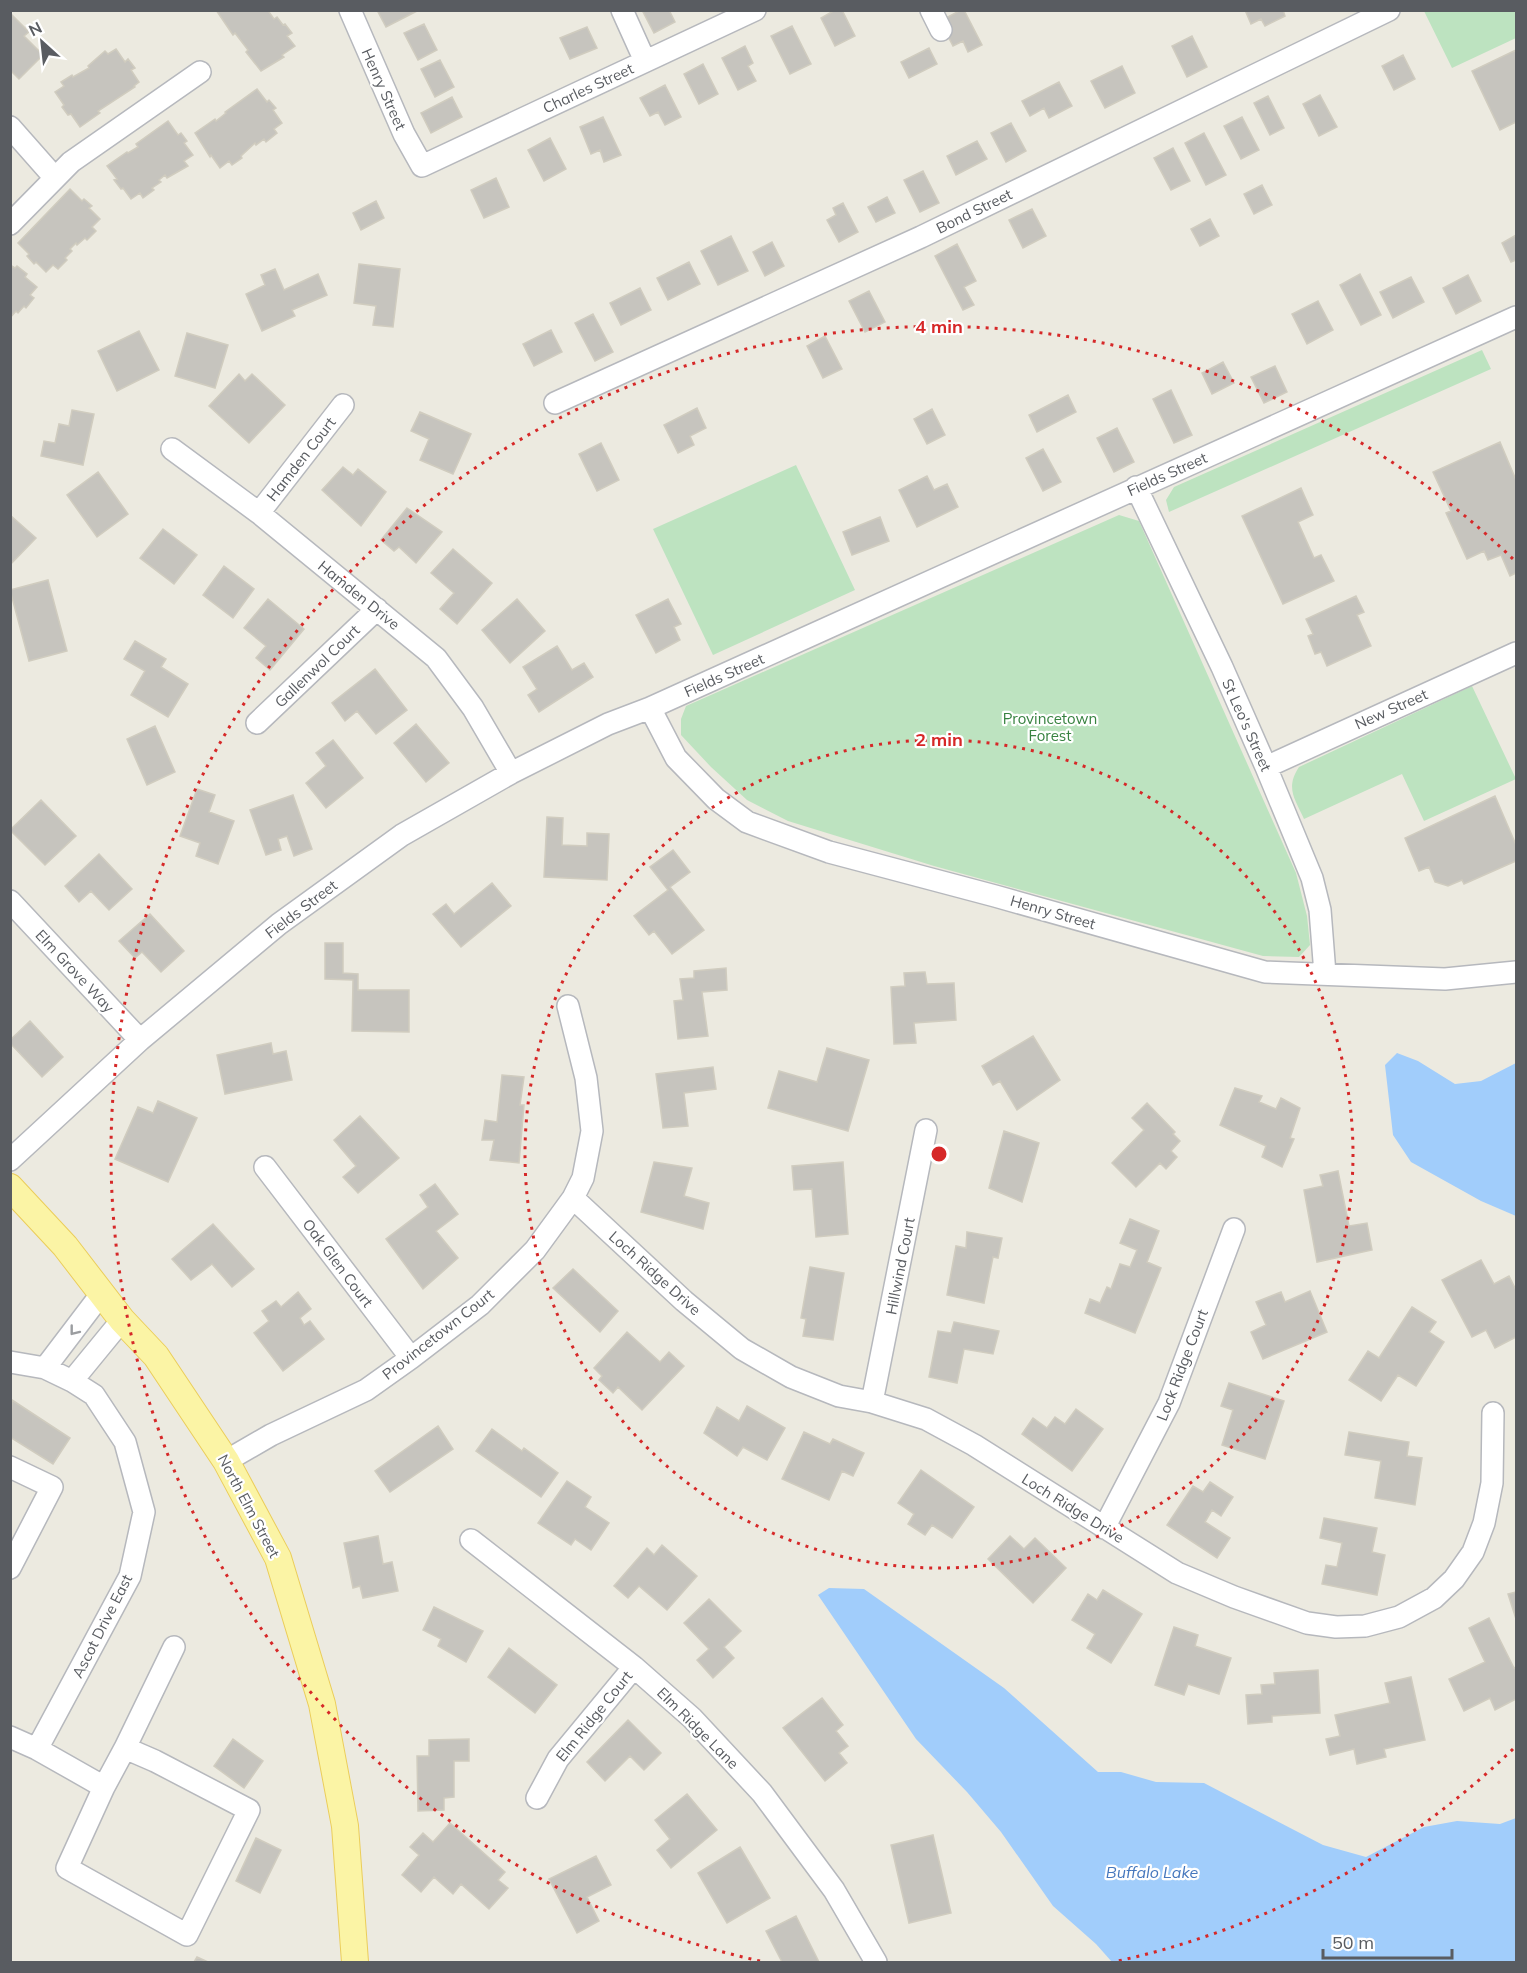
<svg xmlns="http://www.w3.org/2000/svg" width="1527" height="1973" font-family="Mulish,sans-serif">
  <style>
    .green { fill: #bde3c0 }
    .water { fill: #a1cdfb }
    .building { fill: #c6c4be; stroke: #d0ccbf; stroke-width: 1.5 }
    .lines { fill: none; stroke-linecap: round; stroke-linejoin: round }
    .minor-casing { stroke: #b6b8bd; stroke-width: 24 }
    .major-casing { stroke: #ebcd5a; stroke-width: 28 }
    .minor { stroke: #fff; stroke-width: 21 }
    .major { stroke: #fbf4a5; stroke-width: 26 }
    .oneway { stroke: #9b9da0 }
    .ring { fill: none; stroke: #d62828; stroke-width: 3; stroke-dasharray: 3 6 }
    .labels { text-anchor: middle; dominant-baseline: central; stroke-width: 4.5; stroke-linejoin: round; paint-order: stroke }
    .street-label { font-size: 15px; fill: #595c61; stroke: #fff }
    .park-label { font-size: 15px; fill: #378240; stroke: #fff }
    .water-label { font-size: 16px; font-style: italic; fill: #4577bd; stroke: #fff }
    .centre { fill: #d62828; stroke: #fff; stroke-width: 3 }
    .ring-label { font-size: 18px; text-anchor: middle; font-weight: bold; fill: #d62828; stroke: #fff; stroke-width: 4.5; stroke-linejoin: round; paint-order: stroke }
  </style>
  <rect width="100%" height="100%" fill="#eceae0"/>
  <path class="green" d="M1424,11h92v27l-64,30z
    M1482,350l9,19 -322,143 -3,-12 8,-13z
    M796,465l59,125 -142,65 -60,-126z
    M1119,515l20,6 157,352 11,43 3,29 -11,12 -36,-1 -329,-90 -146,-45 -41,-21 -36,-33 -30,-32v-16l5,-13z
    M1472,686l44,93 -92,42 -22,-47 -98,45c-9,-20 -19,-31 -5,-52z"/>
  <path class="water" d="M1397,1053l21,8 37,23 26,-3 35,-18v153l-35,-15 -70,-39 -18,-27 -8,-70z
    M829,1588l35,1 140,99 94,84h23l35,10 48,1 119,62 43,12 58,-30 33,-6 43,3 16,-6v144h-404l-16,-18 -43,-38 -52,-74 -34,-40 -51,-53 -98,-144z"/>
  <path class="building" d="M216,10h54l-1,2 5,7 3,-2 6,8 2,-1 7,9 -5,3 8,10 -13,9 2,2 -23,14 -15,-19 2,-2 -13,-17 -2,2z
    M377,10h42l-33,17z
    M642,10h27l6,12 -21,11z
    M835,10h7l13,26 -20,10 -14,-28z
    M961,10h3l18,35 -14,7 -5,-11 -10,5 -13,-25z
    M1245,10h38l2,6 -20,10 -4,-7 -10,5z
    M10,13l19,19 -5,4 19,19 -24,24 -9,-9z
    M424,24l13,26 -19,10 -14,-27z
    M792,26l19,38 -21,10 -19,-38z
    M587,27l10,21 -27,11 -10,-21z
    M1192,36l15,31 -20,10 -15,-31z
    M745,46l8,17 -5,3 8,15 -18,9 -16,-32z
    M929,48l8,16 -28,14 -8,-16z
    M116,49l9,13 3,-3 7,9 -4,2 8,12 -5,4 1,1 -37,24 2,2 -20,14 -9,-13 -3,1 -6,-8 2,-2 -9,-13 9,-6 -3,-4 11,-7 1,2 16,-9 -1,-2 17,-15 3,3z
    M1516,50v72l-16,8 -28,-59z
    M1403,55l12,24 -21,11 -12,-24z
    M440,60l14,27 -19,10 -14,-28z
    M703,64l15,30 -19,10 -15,-30z
    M1122,66l13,27 -30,15 -14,-27z
    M1059,82l13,24 -23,12 -5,-10 -14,8 -8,-15z
    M665,85l16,32 -16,8 -7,-13 -8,4 -10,-18z
    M257,89l10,13 2,-2 7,8 -3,2 9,13 -8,6 3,4 -11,9 -2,-3 -8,6 -1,-2 -14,13 1,2 -10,7 -3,-4 -9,7 -9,-13 -1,2 -15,-24 20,-14 1,2 10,-8 -1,-1z
    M1320,95l17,32 -18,9 -16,-32z
    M1268,96l16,32 -14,7 -16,-32z
    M452,97l10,20 -31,16 -10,-20z
    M603,117l18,38 -17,7 -4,-12 -9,4 -11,-27z
    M1242,117l17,33 -18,9 -17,-33z
    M168,121l10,14 3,-2 6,8 -3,2 9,12 -9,6 4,5 -21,12 -2,-3 -6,5 2,2 -9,6 2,2 -11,8 -3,-5 -9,6 -8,-11 -2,1 -7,-9 3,-1 -10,-13 20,-14 1,1 10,-6 -2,-3z
    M1011,123l15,28 -20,11 -15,-29z
    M1204,133l22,42 -20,10 -21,-42z
    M550,138l16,31 -22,12 -16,-31z
    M977,141l10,18 -31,16 -9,-19z
    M1173,148l17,33 -19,9 -17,-32z
    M923,171l16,32 -19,9 -16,-32z
    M496,178l13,29 -25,11 -13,-28z
    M1262,185l10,20 -18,9 -10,-20z
    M70,189l12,12 2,-2 8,7 -3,2 11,11 -8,8 4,4 -9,9 -2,-2 -8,7 -1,-2 -6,6 2,2 -7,7 2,2 -9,9 -5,-4 -7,7 -10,-10 -2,2 -7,-8 2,-2 -11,-11z
    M887,197l8,16 -19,9 -8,-15z
    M376,201l8,17 -23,12 -8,-17z
    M843,203l15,29 -19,10 -12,-22 9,-5 -3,-7z
    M1032,209l14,27 -23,12 -14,-28z
    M1210,219l9,17 -19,10 -9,-17z
    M1516,235v25l-5,2 -9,-19z
    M731,236l17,35 -30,14 -17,-34z
    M772,242l12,24 -19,10 -12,-24z
    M957,244l19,37 -12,6 10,18 -11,5 -28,-54z
    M689,262l11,22 -32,16 -11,-22z
    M359,264l41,5 -7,58 -20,-2 3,-19 -22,-3z
    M10,265l5,3 2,-2 10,8 -2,3 12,10 -7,8 4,3 -8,10 -2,-2 -6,7 -2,-2 -6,7z
    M275,269l9,21 34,-16 9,21 -35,15 3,6 -33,15 -16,-37 19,-9 -4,-10z
    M1360,274l21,41 -20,10 -21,-40z
    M1468,275l13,26 -25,13 -13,-26z
    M1411,277l13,25 -31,16 -13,-26z
    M640,288l11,22 -30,15 -11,-22z
    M869,291l16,31 -20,10 -16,-31z
    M1318,301l15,29 -26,14 -15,-30z
    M593,314l20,38 -18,9 -20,-38z
    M551,330l11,22 -28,14 -11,-22z
    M139,331l20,39 -42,21 -19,-40z
    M187,333l41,12 -13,43 -40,-12z
    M825,336l17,33 -19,9 -16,-32z
    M1223,362l11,21 -22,11 -10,-21z
    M1275,366l12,26 -23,11 -13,-26z
    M239,374l6,7 7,-7 33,31 -36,38 -40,-37z
    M1171,390l21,45 -18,8 -21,-44z
    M1068,395l8,17 -39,20 -8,-17z
    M697,408l9,20 -16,8 4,9 -16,8 -14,-28z
    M932,409l13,26 -18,9 -13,-25z
    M72,410l22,4 -11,51 -42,-9 3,-15 11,2 4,-19 10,2z
    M420,412l51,22 -18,40 -33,-14 9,-21 -18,-8z
    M1117,428l17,34 -20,10 -17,-34z
    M1500,442l16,38v93l-6,3 -9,-21 -13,5 -4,-9 -17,8 -21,-46 5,-2 -18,-39z
    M601,443l18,37 -22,11 -18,-37z
    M1043,449l18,33 -18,9 -17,-33z
    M343,467l10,8 5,-6 28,23 -25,34 -39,-36z
    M98,472l30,42 -31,23 -30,-42z
    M927,476l7,14 13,-6 11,23 -41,20 -18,-37z
    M1301,488l12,27 -15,7 16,36 7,-3 13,26 -51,23 -41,-88z
    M407,508l35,24 -26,31 -17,-16 -5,4 -13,-11z
    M10,515l26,23 -26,27z
    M880,517l9,24 -37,14 -9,-23z
    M163,529l34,26 -23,29 -34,-26z
    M453,549l39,34 -35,41 -17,-15 14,-16 -23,-20z
    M224,566l30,23 -21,29 -30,-23z
    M48,580l19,71 -38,10 -19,-71z
    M1356,596l8,16 -7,3 14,31 -44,20 -6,-14 -6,2 -7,-18 5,-2 -7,-15z
    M268,599l36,30 -34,41 -14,-12 10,-12 -22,-18z
    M517,599l28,32 -35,32 -28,-33z
    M668,599l13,25 -7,3 6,13 -24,13 -20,-38z
    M135,641l31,18 -5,8 27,17 -20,33 -37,-22 14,-24 -21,-12z
    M557,646l15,24 12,-7 9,14 -54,35 -11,-17 9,-6 -14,-22z
    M375,669l32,41 -31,24 -19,-23 -12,10 -13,-18z
    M416,724l33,39 -23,19 -32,-39z
    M155,726l20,46 -28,13 -20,-46z
    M333,740l30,38 -37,30 -20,-25 20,-17 -10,-13z
    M197,789l18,6 -6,17 25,9 -16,43 -22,-8 4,-13 -20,-7z
    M293,795l19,54 -18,7 -7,-20 -9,3 3,11 -15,5 -16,-45z
    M1495,796l21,49v16l-52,23 -2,-4 -14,6 -13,-4 -6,-15 -10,4 -14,-33z
    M41,800l35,36 -31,29 -35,-35z
    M547,817l16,1 -1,27 25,1v-13l22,1 -2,46 -63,-3z
    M673,850l17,22 -20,15 34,43 -32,24 -18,-23 -5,4 -15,-19 34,-26 -18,-23z
    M99,854l33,35 -23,21 -18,-19 -12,11 -14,-16z
    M492,883l19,23 -50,41 -28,-33 13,-10 8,10z
    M150,914l34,37 -23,21 -19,-20 -7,6 -16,-17z
    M325,943h18v30l15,1v16h51v42l-57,-1 1,-51 -28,-1z
    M726,968l1,22 -25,2 6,44 -30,3 -4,-38 9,-1 -3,-21 14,-1v-7z
    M925,972l2,12 27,-1 2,37 -42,3 2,20 -22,1 -3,-57 14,-1 -1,-13z
    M30,1021l33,36 -21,20 -32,-34v-3z
    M1033,1036l27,44 -43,30 -17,-29 -7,4 -11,-19z
    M271,1043l2,11 13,-3 6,29 -67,14 -8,-39z
    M827,1048l42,12 -21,71 -80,-23 11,-37 38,11z
    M713,1067l3,22 -32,4 4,33 -25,2 -7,-54z
    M502,1075l22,2 -4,28h4l-5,58 -29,-3 4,-20h-12l3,-20 12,2z
    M1235,1088l27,8 -3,6 17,7 5,-11 19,10 -10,30 4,1 -12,28 -20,-10 4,-11 -46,-21z
    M158,1101l39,17 -29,64 -53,-23 23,-52 15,6z
    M1147,1103l28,29 -2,2 7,7 -9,10 6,6 -11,12 -6,-6 -24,24 -24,-24 32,-33 -12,-12z
    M360,1116l39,42 -41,35 -15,-16 13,-11 -22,-26z
    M1004,1131l35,12 -17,59 -33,-14z
    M654,1162l38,6 -8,28 25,7 -6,26 -62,-17z
    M843,1162l5,72 -32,3 -4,-48 -18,1 -2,-24z
    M1338,1171l11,55 18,-3 5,27 -55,12 -13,-72 19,-4 -3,-11z
    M435,1184l23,30 -22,17 22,27 -35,31 -37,-50 42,-32 -8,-12z
    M1130,1219l29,12 -12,31 14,6 -26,65 -50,-20 5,-14 10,4 7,-16 4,2 9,-25 10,3 7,-17 -17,-7z
    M213,1224l41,45 -22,18 -20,-23 -21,16 -19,-21z
    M967,1232l35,6 -4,20 -5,-1 -9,46 -37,-8 9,-49 10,2z
    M1481,1260l13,24 15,-8 7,14v47l-21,11 -9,-18 -14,7 -30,-57z
    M810,1267l34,6 -11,67 -30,-4 3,-17 -5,-1z
    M573,1269l45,42 -18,21 -47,-44z
    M1310,1291l17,41 -64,27 -12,-27 15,-7 -10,-23 25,-10 4,10z
    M298,1292l13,17 -11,9 4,7 6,-4 14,18 -41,32 -29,-38 15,-12 -7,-10 14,-10 5,6z
    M1412,1307l24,15 -7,10 15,10 -28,44 -18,-11 -17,26 -32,-21 19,-29 11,7z
    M954,1322l45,9 -6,23 -29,-5 -7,34 -28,-6 9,-46 13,2z
    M627,1332l33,30 9,-10 15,14 -42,44 -24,-23 -5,6 -14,-13 3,-4 -8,-8z
    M1229,1383l55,18 -19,58 -43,-14 11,-35 -12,-4z
    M12,1400l58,38 -17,26 -43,-27z
    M747,1406l38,22 -18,32 -24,-13 -6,9 -33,-23 13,-26 22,14z
    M1076,1409l27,20 -31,42 -50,-37 11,-16 14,10 8,-11 10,7z
    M438,1426l15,23 -63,43 -15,-21z
    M492,1429l30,22 2,-3 34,25 -17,24 -65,-46z
    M804,1432l26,12 3,-5 31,14 -11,23 -11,-5 -13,29 -47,-21z
    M1349,1432l60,10 -2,14 15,2 -7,47 -40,-7 6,-37 -36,-6z
    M921,1470l53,37 -22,31 -20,-13 -7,10 -17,-11 6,-10 -16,-11z
    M567,1481l24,16 -6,10 24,16 -18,27 -16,-11 -4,6 -33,-22z
    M1210,1482l23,15 -12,19 -9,-6 -7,12 25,16 -13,20 -50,-33 26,-39 10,6z
    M1324,1518l53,10 -5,24 13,3 -8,40 -55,-11 4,-19 11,2 5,-24 -22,-5z
    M378,1536l5,28 9,-2 6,29 -35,7 -3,-12 -7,2 -9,-45z
    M1010,1536l14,13 11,-11 31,30 -33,35 -45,-44z
    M662,1545l35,31 -30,34 -28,-24 -11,12 -14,-12 33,-38 7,7z
    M1103,1590l39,24 -31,49 -24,-15 8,-14 -23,-14 16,-26 9,6z
    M1516,1592v27l-8,-25z
    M709,1599l32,32 -17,16 10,11 -21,20 -16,-18 12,-11 -25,-26z
    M434,1607l49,24 -17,31 -28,-16 3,-7 -18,-9z
    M1489,1618l25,50 2,-1v32l-21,11 -5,-12 -26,13 -15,-32 36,-17 -16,-34z
    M1174,1627l24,8 -3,11 36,12 -12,36 -31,-10 -4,11 -29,-10z
    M509,1648l48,37 -22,28 -47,-36z
    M1318,1670l2,43 -48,3v6l-24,2 -2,-29 16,-1 -1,-9 14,-1 -1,-11z
    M1411,1677l14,63 -41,9 2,8 -29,7 -3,-15 -24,6 -4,-16 14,-3 -5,-21 55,-12 -5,-20z
    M822,1698l21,27 -7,6 12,15 -9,7 8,10 -22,18 -42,-53z
    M628,1720l33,33 -17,17 -14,-14 -25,25 -18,-19z
    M233,1739l30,22 -19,27 -30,-22z
    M469,1739v22h-15v36l-10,1v12l-26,1 -1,-55h12v-16z
    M687,1794l30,36 -46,38 -14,-18 13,-11 -15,-19z
    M450,1823l55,49 -7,8 10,8 -19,21 -28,-25 -8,10 -19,-17 -13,15 -19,-17 17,-20 -9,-8 13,-14 10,9z
    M933,1835l18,78 -42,10 -18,-78z
    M256,1838l25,12 -21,43 -24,-12z
    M740,1847l30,51 -43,25 -29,-50z
    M596,1856l15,29 -24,12 12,24 -22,12 -28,-54z
    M796,1916l23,46h-37l-16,-31z
    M197,1957l11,5h-14z"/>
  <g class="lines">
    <g class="minor-casing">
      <path id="minor" d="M350,10l54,124 18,32 333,-156
        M622,10l23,51
        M931,10l10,20
        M10,127l45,51
        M10,224l61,-62 129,-90
        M555,403l366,-166 468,-227
        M172,449l87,64 177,145 37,50 38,65
        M1136,487l86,180 44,100 46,111 8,32 5,64
        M259,513l84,-108
        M650,708l26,50 40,41 31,23 82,30 166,44 270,76 180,7 71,-7
        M257,723l120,-114
        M1266,767l250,-114
        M10,901l130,139
        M10,1160l130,-120 139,-116 123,-89 109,-62 97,-49 42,-16 155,-70 711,-321
        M265,1167l146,191
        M573,1198l111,103 58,48 49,28 48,19 33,6 54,17 48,26 203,128 57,24 73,26 29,4 29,-1 34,-9 35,-19 20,-19 19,-27 11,-29 8,-40 1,-70
        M10,1362l35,6 27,13 22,14 31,47 19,70 -14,64 -93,173
        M45,1368l57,-75
        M72,1381l50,-61
        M872,1402l54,-272
        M226,1461l45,-26 95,-45 45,-32 69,-53 55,-55 38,-52 10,-20 9,-47 -6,-53 -18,-72
        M10,1467l42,20 -42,81
        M1104,1528l65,-125 65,-174
        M471,1540l163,127 58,51 70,75 72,97 42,72
        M10,1737l27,12 67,38
        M125,1748l30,13 94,49 -62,125 -120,-67 37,-81z
        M125,1748l49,-101
        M537,1798l21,-39 76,-92"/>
    </g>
    <g class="major-casing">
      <path id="major" d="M10,1187l55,59 57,74 34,36 70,105 52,97 44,146 23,122 10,136"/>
    </g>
    <use href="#minor" class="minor"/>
    <use href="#major" class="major"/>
  </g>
  <defs><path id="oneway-chevron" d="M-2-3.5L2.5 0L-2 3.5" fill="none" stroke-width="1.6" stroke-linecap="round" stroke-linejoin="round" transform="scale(1.5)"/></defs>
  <use class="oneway" href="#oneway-chevron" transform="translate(74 1331) rotate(128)"/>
  <g class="ring">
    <circle cx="939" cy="1154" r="414"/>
    <path d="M1513 1749A827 827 0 0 1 1118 1961M760 1961A827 827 0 1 1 1513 559"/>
  </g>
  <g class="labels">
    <g class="street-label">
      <text transform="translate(588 88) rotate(-25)">Charles Street</text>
      <text transform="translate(384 89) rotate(66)">Henry Street</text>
      <text transform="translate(974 211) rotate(-26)">Bond Street</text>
      <text transform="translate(301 459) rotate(-52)">Hamden Court</text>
      <text transform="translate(1167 474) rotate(-24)">Fields Street</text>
      <text transform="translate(359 595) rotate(39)">Hamden Drive</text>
      <text transform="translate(317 666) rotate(-44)">Gallenwol Court</text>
      <text transform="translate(724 675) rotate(-24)">Fields Street</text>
      <text transform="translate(1391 709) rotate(-24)">New Street</text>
      <text transform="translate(1247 725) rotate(66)">St Leo's Street</text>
      <text transform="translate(301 909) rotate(-37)">Fields Street</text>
      <text transform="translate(1053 912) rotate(16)">Henry Street</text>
      <text transform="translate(75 971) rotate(47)">Elm Grove Way</text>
      <text transform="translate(338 1263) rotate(53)">Oak Glen Court</text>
      <text transform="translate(900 1266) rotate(-79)">Hillwind Court</text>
      <text transform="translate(655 1273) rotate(42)">Loch Ridge Drive</text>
      <text transform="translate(438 1334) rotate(-38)">Provincetown Court</text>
      <text transform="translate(1182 1365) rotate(-69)">Lock Ridge Court</text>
      <text transform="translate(249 1506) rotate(62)">North Elm Street</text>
      <text transform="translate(1073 1508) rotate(32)">Loch Ridge Drive</text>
      <text transform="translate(102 1626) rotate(-63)">Ascot Drive East</text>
      <text transform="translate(594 1716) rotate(-51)">Elm Ridge Court</text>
      <text transform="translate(698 1728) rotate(45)">Elm Ridge Lane</text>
    </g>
    <g class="park-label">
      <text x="1050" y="718">Provincetown<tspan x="1050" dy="17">Forest</tspan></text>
    </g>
    <g class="water-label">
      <text x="1152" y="1872">Buffalo Lake</text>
    </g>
  </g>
  <circle cx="939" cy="1154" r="9" class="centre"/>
  <g class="ring-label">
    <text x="939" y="333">4 min</text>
    <text x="939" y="746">2 min</text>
  </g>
  <rect width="1527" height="1973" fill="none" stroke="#595c61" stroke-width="24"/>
  <g transform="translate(42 42) rotate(333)" stroke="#ffffff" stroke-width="4.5" paint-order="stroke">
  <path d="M0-4.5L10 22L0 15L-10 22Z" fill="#595c61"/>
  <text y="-9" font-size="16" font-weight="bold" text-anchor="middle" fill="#595c61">N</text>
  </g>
  <path d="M1323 1949v9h129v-9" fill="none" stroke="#595c61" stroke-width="3"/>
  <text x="1332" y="1949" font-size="18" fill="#595c61" stroke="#ffffff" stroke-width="4.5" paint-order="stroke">50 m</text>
</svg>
